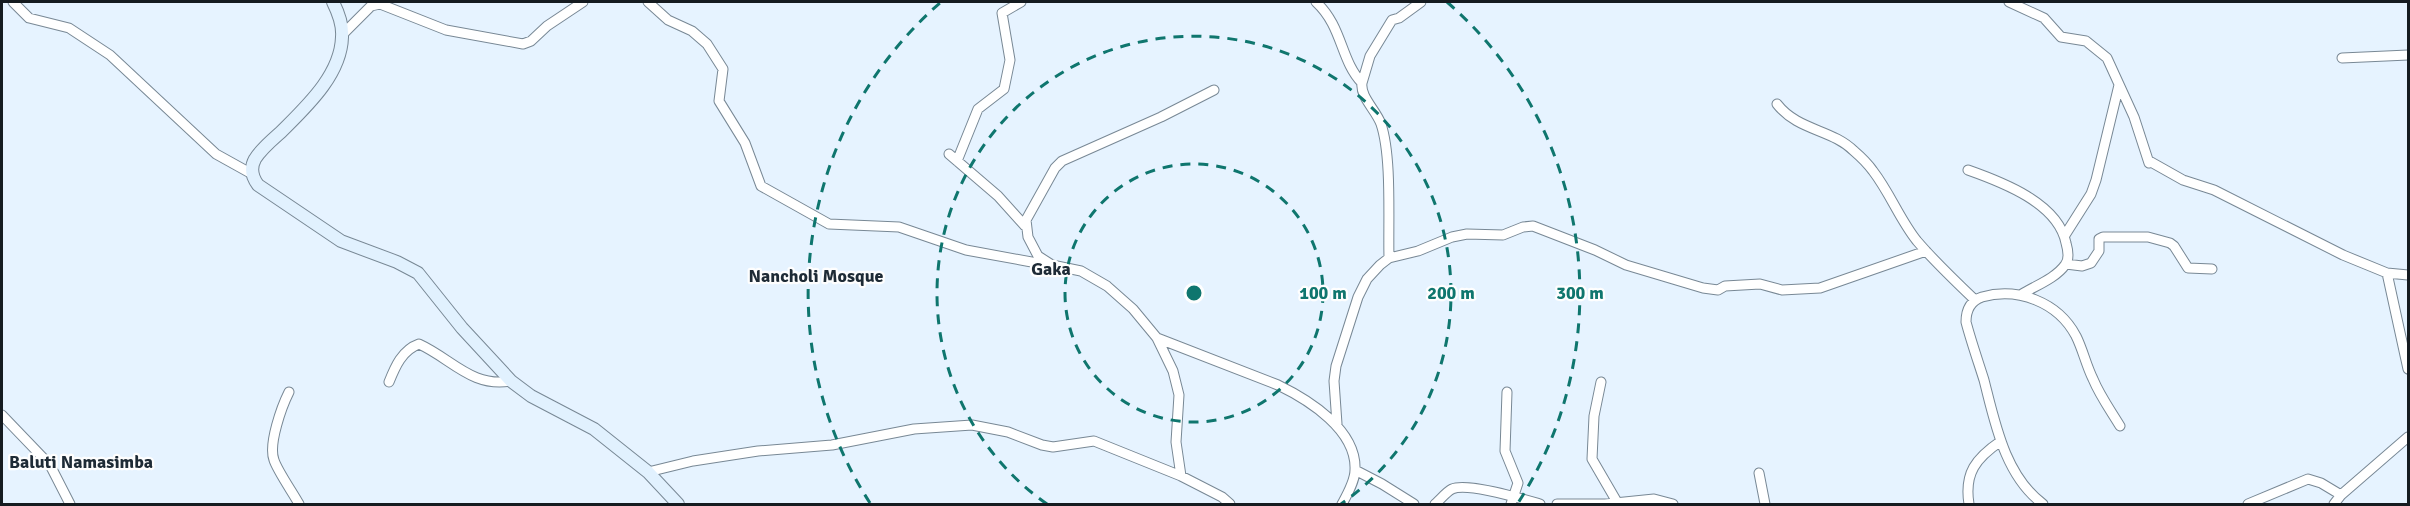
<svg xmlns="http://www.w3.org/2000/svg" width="2410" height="506" font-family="Signika,sans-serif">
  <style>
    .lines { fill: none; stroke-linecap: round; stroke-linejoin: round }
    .street-casing { stroke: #788895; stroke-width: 11 }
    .secondary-casing { stroke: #788895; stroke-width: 14 }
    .street { stroke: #fff; stroke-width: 9 }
    .secondary { stroke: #e1f1fe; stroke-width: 12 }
    .ring { fill: none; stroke: #0f766e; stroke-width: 3; stroke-dasharray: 10 8 }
    .labels { text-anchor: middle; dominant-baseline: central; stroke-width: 4.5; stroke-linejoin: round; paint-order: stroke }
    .quarter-label { font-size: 18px; font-weight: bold; fill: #1e2b36; stroke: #fefefe }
    .centre { fill: #0f766e; stroke: #fefefe; stroke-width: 3 }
    .ring-label { font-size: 18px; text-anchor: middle; font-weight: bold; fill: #0f766e; stroke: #fefefe; stroke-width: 4.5; stroke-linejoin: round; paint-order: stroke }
  </style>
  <rect width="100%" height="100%" fill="#e6f3ff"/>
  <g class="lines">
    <g class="street-casing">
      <path id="street" d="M13,2l16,16 40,10 41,27 106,99 36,20
        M648,2l20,18 24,11 15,13 16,25 -4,32 26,42 16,43 68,38 70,3 67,23 82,15
        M1316,2c27,25 24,58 46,81 -2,14 14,27 19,41 11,33 7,97 8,134
        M2009,2l35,16 17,19 25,4 21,17 27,59 15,46 2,-1 32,18 31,10 129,65 44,18 21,96
        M342,35l29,-29 9,-2 66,26 77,14 8,-3 16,-15 36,-24
        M2342,58l66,-3
        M1362,83l8,-27 22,-36 7,-2 22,-16
        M1214,90l-53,27 -99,44 -7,7 -29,52 2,17 10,19 14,9 29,6 26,15 26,23 24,29 121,47c31,15 79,45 77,85 0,11 -8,25 -13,34
        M1777,104c21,27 55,25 77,47 7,6 14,13 19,20 17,22 27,49 44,70 18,21 38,40 58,59
        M949,154l49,42 27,30
        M957,161l21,-52 26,-20 6,-29 -8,-47 19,-11
        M1968,170c34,12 90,33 98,73 2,7 4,16 -1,22 -9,13 -30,21 -43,29
        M2065,235l26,-41 5,-14 23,-95
        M2066,264l16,2 9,-3 8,-12v-12l4,-2h45l22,6 4,3 14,22 24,1
        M2387,273l21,2
        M1157,338l16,33 6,24 -3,47 5,34
        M389,382c6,-15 13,-32 30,-38 33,15 53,44 92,37
        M1601,382l-7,34 -2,43 25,43
        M289,392c-7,14 -21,52 -15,68 3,10 19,33 25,44
        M1507,392l-2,59 13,32 -7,21
        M2,415l48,50 20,39
        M1337,424l-3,-43 2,-15 22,-69 9,-18 13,-14 9,-7 29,-7 34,-14 15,-3 36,1 20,-8 10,-1 62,24 31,15 77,23 15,2 7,-4 35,-2 22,6 38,-2 106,-37
        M1355,470l27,14 32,20
        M648,472l45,-11 65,-10 74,-6 82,-16 58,-4 36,7 34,13 11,2 41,-6 87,35 41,21 8,7
        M1759,473l6,31
        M1435,504c5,-4 11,-12 17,-15 15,-7 71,10 88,15
        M1557,504h48l49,-5 19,5
        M1969,504c-5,-31 7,-46 32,-63
        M2043,504c-38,-28 -48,-81 -59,-124 -6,-19 -13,-39 -18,-58 0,-12 4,-21 16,-25 36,-10 76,5 94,39 7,14 10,29 17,43 7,17 18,32 27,47
        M2248,504l60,-25 13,4 20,12
        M2334,504l7,-9 67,-58"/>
    </g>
    <g class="secondary-casing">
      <path id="secondary" d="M333,2c5,10 10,23 9,35 -1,38 -36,70 -61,95 -9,8 -20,17 -26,27 -5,9 -3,18 3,26l83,56 56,21 21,11 44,55 49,53 20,15 63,33 54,43 30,32"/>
    </g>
    <use href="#street" class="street"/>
    <use href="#secondary" class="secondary"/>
  </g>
  <g class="ring">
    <circle cx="1194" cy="293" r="129"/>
    <path d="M1047 504A257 257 0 1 1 1341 504"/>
    <path d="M870 503A386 386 0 0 1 941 2M1447 2A386 386 0 0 1 1518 503"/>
  </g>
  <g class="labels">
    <g class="quarter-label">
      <text x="1051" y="269">Gaka</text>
      <text x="816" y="276">Nancholi Mosque</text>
      <text x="81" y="462">Baluti Namasimba</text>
    </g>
  </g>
  <circle cx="1194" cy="293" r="9" class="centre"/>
  <g class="ring-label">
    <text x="1323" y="299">100 m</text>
    <text x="1451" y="299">200 m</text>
    <text x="1580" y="299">300 m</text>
  </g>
  <rect width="2410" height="506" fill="none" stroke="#151b20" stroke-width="6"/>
</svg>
